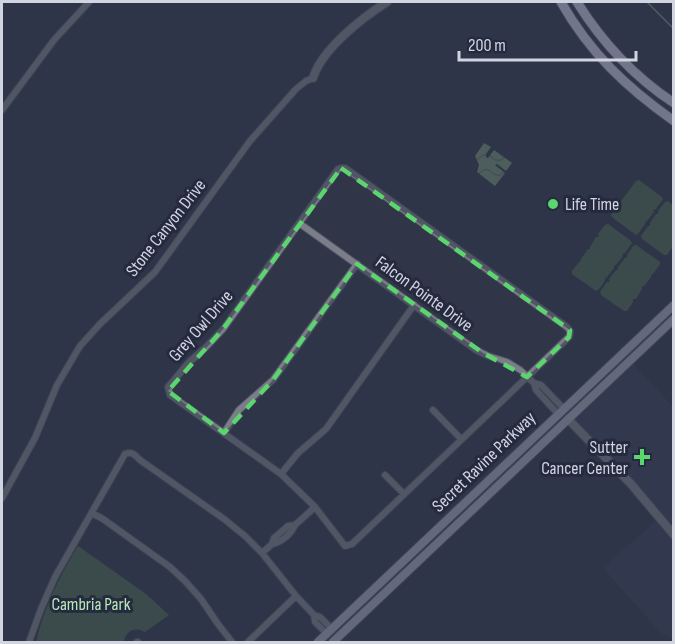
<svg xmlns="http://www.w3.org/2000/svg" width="675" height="644" font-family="'Sofia Sans Condensed',sans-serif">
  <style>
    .built { fill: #373c56 }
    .green { fill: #4b654d }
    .water { fill: url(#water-waves) }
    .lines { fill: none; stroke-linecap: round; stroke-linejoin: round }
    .stream { stroke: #6f8f71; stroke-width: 1.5 }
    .minor-casing { stroke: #4d5264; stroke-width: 8 }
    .tertiary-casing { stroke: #4d5264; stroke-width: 10 }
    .secondary-casing { stroke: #4d5264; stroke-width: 10 }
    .primary-casing { stroke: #4d5264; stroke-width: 11 }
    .minor { stroke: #7b7e88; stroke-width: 6 }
    .tertiary { stroke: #7b7e88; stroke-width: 8 }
    .secondary { stroke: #a2a6b7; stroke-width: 8 }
    .primary { stroke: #c0c5da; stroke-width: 9 }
    .marked { fill: none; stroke: #5bd56d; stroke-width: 4.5; stroke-dasharray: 12 8; stroke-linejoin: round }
    .poi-dot { fill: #5bd56d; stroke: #262a3e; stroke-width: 2 }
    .labels { text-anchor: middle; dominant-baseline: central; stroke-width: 6; stroke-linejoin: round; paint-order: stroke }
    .poi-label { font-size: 18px; fill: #d1d4e1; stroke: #262a3e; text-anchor: start }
    .street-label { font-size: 18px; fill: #d1d4e1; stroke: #262a3e }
    .park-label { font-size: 18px; fill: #b3e9b7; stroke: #262a3e }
  </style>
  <defs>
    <pattern id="water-waves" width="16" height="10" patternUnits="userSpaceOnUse" patternTransform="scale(1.5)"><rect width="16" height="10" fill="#6f8f71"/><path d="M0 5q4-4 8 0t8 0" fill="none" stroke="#5e7361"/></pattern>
  </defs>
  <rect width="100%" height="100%" fill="#303548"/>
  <path class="built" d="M633,364l40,43v233l-12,-7 -58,-65 59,-53 -89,-95z"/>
  <path class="green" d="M639,180l23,17 1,2 -7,10 -3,1 1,2 -7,9 -2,1v2l-7,10 -2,1 -23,-17 -2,-3 25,-34z
    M668,201l5,4v41l-6,9h-3l-22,-16 -1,-3 7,-10h2v-3l6,-9 3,-1 -1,-2 7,-9z
    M608,224l23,17 1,2 -7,10 -3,1 1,2 -7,9 -2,1v2l-7,9 -2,1c0,4 -5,11 -9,13l-24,-17v-3l7,-9 2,-1v-2l7,-10h2v-2l6,-10h3l-1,-3 7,-9z
    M634,245h2l24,17v2l-7,10 -2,1v2l-7,9 -2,1v2l-6,10h-3v3l-6,9h-3l-23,-16 -1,-3 7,-10h3l-1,-3 7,-9h2v-3l7,-9h2v-3z
    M78,546l68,48 23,21 -24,17c-10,-6 -20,-1 -21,10h-88c8,-35 24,-66 42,-96z"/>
  <path class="water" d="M484,143l7,4 -5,7v3l2,1 6,-8 18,13 -6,8 -9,-7 -2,1 10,8 -10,13 -18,-14 2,-7 -4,-9z"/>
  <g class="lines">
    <path class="stream" d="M647,2l27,27"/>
    <g class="minor-casing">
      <path id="minor" d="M2,110l52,-70 35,-38
        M341,168h4l3,2 219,157c3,3 4,5 2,10l-217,207 -7,2 -30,-39 -34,-33 -111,-79 -2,-8 21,-25 18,-16 16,-17 110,-153 5,-7z
        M299,223l177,127 12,6 19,6 13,8 14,13 2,7 22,24
        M534,383l7,2 23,24
        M433,410l28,29
        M224,433l15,-23 34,-30 84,-116
        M281,474l17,-21 28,-24 88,-124
        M385,475l19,19
        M2,498l33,-60 22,-53 23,-39 20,-22 55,-52 95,-131 46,-52 10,-8 7,-3
        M92,513l11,6 67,48 15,14 16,18 17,25 14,18
        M272,544c10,-2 19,-10 23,-19
        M262,553l10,-9 2,-6 14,-12 7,-1 20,-18
        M314,615l1,7 12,12
        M29,642l12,-33 14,-32 70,-123c7,-3 10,1 15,6l84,59 21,17 17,17 34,43 18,19 6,2 12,12
        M137,642h1
        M248,642l48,-46"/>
    </g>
    <g class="tertiary-casing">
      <path id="tertiary" d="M313,78c9,-29 49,-60 74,-76
        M568,419l63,65 43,51"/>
    </g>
    <g class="secondary-casing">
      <path id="secondary" d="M318,642l356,-337
        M333,642l341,-323"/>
    </g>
    <g class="primary-casing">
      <path id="primary" d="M561,2c29,51 65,85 113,119
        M577,2c25,40 56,74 97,101"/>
    </g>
    <use href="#minor" class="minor"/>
    <use href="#tertiary" class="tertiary"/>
    <use href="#secondary" class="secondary"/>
    <use href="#primary" class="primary"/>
  </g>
  <path d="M0 0H675V644H0ZM341,168l229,162 -1,7 -42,40 -44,-24 -126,-89 -84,116 -49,53 -56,-42 55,-62z" fill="#303548" fill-opacity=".55" fill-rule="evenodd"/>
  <path class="marked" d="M341,168l229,162 -1,7 -42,40 -44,-24 -126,-89 -84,116 -49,53 -56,-42 55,-62z"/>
  <g class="poi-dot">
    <circle cx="553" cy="204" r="6"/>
    <path d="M639 448h6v6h6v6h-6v6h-6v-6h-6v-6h6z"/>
  </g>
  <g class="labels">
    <g class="poi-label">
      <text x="565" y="204">Life Time</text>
      <text x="628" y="447" text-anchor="end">Sutter<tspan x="628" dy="21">Cancer Center</tspan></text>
    </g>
    <g class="street-label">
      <text transform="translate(166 228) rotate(-52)">Stone Canyon Drive</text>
      <text transform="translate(424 294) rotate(36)">Falcon Pointe Drive</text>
      <text transform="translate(201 326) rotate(-49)">Grey Owl Drive</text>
      <text transform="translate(484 462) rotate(-44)">Secret Ravine Parkway</text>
    </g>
    <g class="park-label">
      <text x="91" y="604">Cambria Park</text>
    </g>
  </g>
  <rect width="675" height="644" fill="none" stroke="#d1d4e1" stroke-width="6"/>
  <path d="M459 51v9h177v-9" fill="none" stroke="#d1d4e1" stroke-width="3"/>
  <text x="468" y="51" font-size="18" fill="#d1d4e1" stroke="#262a3e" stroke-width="4.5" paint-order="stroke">200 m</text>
</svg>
